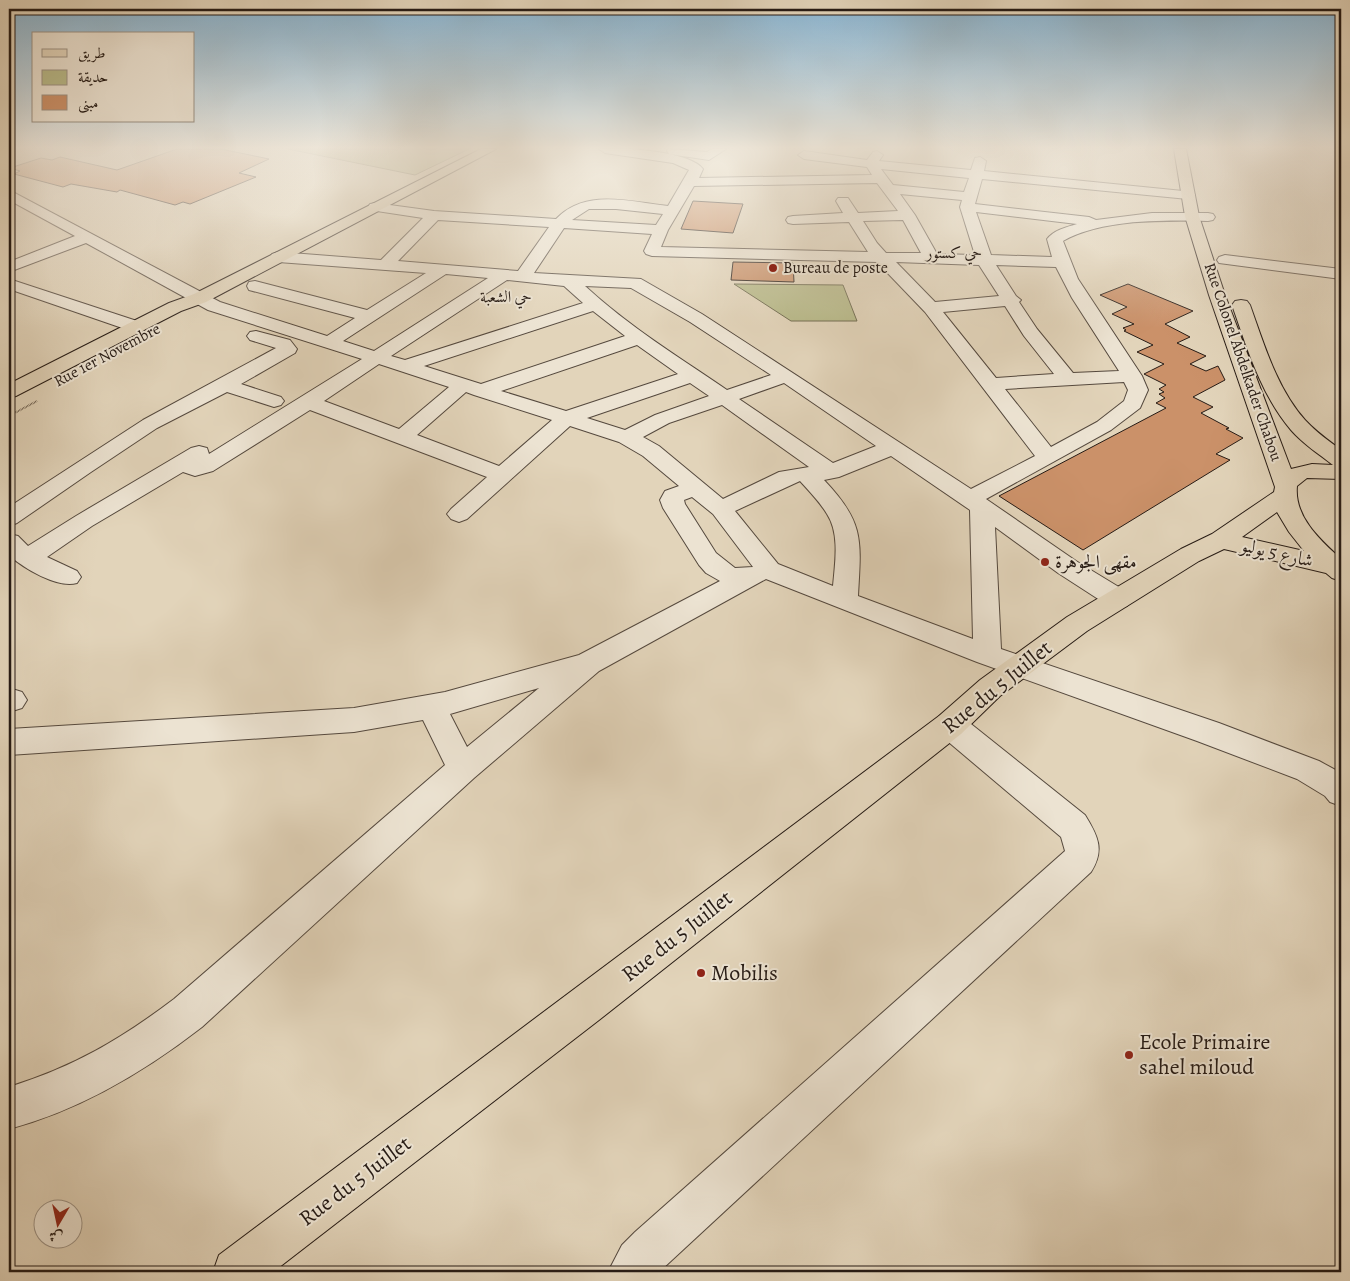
<svg xmlns="http://www.w3.org/2000/svg" width="1350" height="1281" font-family="Alegreya,Amiri,serif">
  <style>
    .green { fill: #b9bb8b; stroke: #706b50 }
    .building { fill: #cb9169; stroke: #261b15 }
    .lines { fill: none; stroke-linecap: round; stroke-linejoin: round }
    .minor-casing { stroke: #55493e; stroke-width: 2 }
    .major-casing { stroke: #261b15; stroke-width: 2 }
    .path { stroke: #261b15; stroke-width: 2; stroke-dasharray: 0.5 1; stroke-linecap: butt }
    .minor { fill: #ece3d2; fill-rule: evenodd }
    .major { fill: #e2d4ba; fill-rule: evenodd }
    .poi-dot { fill: #8f2418; stroke: #ece3d2; stroke-width: 2 }
    .labels { text-anchor: middle; dominant-baseline: central; stroke-width: 4; stroke-linejoin: round; paint-order: stroke }
    .far-neighbourhood-label { font-size: 16px; fill: #261b15; stroke: #ece3d2 }
    .far-poi-label { font-size: 16px; fill: #261b15; stroke: #ece3d2; text-anchor: start }
    .far-street-label { font-size: 16px; fill: #261b15; stroke: #ece3d2 }
    .street-label { font-size: 19px; fill: #261b15; stroke: #ece3d2 }
    .poi-label { font-size: 19px; fill: #261b15; stroke: #ece3d2; text-anchor: start }
    .near-street-label { font-size: 22px; fill: #261b15; stroke: #ece3d2 }
    .near-poi-label { font-size: 22px; fill: #261b15; stroke: #ece3d2; text-anchor: start }
  </style>
  <rect width="100%" height="100%" fill="#e2d4ba"/>
  <filter id="stains"><feTurbulence type="fractalNoise" baseFrequency=".004" numOctaves="4"/><feColorMatrix values="0 0 0 0 .2 0 0 0 0 .09 0 0 0 0 .02 0 0 0 .5 -.17"/></filter>
  <radialGradient id="worn" r=".72"><stop offset=".6" stop-color="#630" stop-opacity="0"/><stop offset="1" stop-color="#630" stop-opacity=".3"/></radialGradient>
  <path class="green" d="M288,149h181l-54,26z
    M734,284l109,1 14,36h-66z"/>
  <path class="building" d="M177,149h44l48,10 -30,14 17,4 -66,27 -7,-2 -8,3 -55,-15 -3,2 -46,-8 -8,3 -49,-13 6,-3 -10,-3 31,-10 11,2 8,-3 57,13z
    M693,201l50,3 -10,29 -52,-4z
    M733,262l60,1 1,19 -63,-2z
    M1128,284l65,27 -28,13 25,13 -13,6 29,13 -16,8 16,7 12,-5 7,14 -32,17 20,10 -12,6 28,15 -3,1 17,9 -27,16 14,6 -147,90 -84,-54 167,-88 -10,-5 9,-5 -6,-4 5,-2 -5,-3 7,-4 -22,-11 20,-10 -27,-12 16,-7 -29,-14 2,-1 -3,-2 11,-4 -22,-10 15,-7 -27,-12z"/>
  <g class="lines">
    <g class="minor-casing">
      <path id="minor" d="M599,149c21,-2 91,2 104,20l-4,9 173,-3 -5,-8 -63,-8 -6,-4 6,-4 63,9 6,-8 4,-1 6,4 -4,6 92,9 4,-12 5,-1 6,4 -2,10 209,21 2,3 -7,4 -206,-20 -7,25 114,13 7,3 56,-7h56l5,1 2,3 -2,3 -5,1c-44,-1 -106,-2 -145,20l15,38 64,97 6,14 -8,18 -29,22 -125,69 90,62 51,31 4,7 -4,7 -9,2 -9,-2 -51,-33 -63,-46 6,122 218,74 100,38 22,12v33l-11,-4 -5,-6 -28,-17 -100,-38 -220,-79 -211,-83 -167,92 -125,107 -272,249c-58,45 -122,83 -193,102v-42c64,-20 111,-47 165,-88l271,-234 -22,-45 -69,12 -345,23v-26l345,-21 91,-16 134,-37 141,-74 -14,-8 -7,-8 -36,-57 -3,-8 5,-9 14,-5 -36,-30 -24,-14 -49,-16 -103,93 -8,3 -8,-3 -4,-5 4,-5 36,-32 -177,-67 -97,61 -18,5 -12,-4 -91,54 -45,31 30,14 4,6 -4,6c-19,6 -54,-15 -68,-28v-21l9,2 10,10 48,-30 115,-68 8,-2 8,2 2,6 153,-95 -154,-49 -122,-67 -77,29v-10l66,-26 -66,-36v-10l211,112 107,34 28,-18 -106,-28 -2,-4 2,-4 6,-1 112,29 59,-37 -148,-11 -6,-2 -2,-3 2,-3 6,-2 103,8 42,-42 -53,-8 -2,-3 2,-3 5,-1 59,8 122,8c30,-31 74,-17 112,-13l21,-36 -16,-7 -68,-10zM881,169l88,9 -5,14 -71,-7zM877,183l21,28 -40,2 -10,-15h-10l-2,3 7,12 -50,3 -5,1 -2,3 2,3 5,1 56,-2 19,30 -207,-5 7,-17 26,-44zM900,194l62,6 -2,7 15,48 -38,-1 -22,-39zM589,209h27l47,5 -7,11 -84,-5zM976,212l101,12c-10,3 -23,6 -30,15l5,18 -61,-2zM438,220l111,7 -31,44 -120,-10zM903,220l18,33h-35l-9,-10 -14,-22zM564,228l88,6 -8,17 2,3 6,2 225,6 48,50 110,144 -64,33 -269,-175 -61,-35 -107,-6zM896,262l83,3 20,31 -64,6zM996,265l60,2 16,31 47,73 -46,2 -36,-44 -18,-27 2,-2 -5,-4zM446,274l42,4 -114,73 -31,-10zM507,280l57,6 19,17 -178,57 -14,-4zM585,286l46,2 59,34 81,53 -44,15c-48,-33 -99,-64 -142,-104zM1005,306l19,30 30,38 -58,4 -53,-66zM593,311l32,25 -144,48 -57,-18zM637,345l41,29 -112,37 -65,-20zM379,364l70,23 -50,42 -75,-28zM1124,382l4,8 -4,11 -27,21 -46,25 -46,-58zM690,383l19,13 -54,19 -30,15 -38,-12zM784,383l92,63 -43,17 -94,-64zM466,392l8,3 78,25 -53,46 -82,-31zM722,405l87,62 -30,5 -56,27 -64,-53 -16,-9 26,-14zM891,456l79,54 3,129 -115,-43c3,-56 7,-73 -34,-116l15,-3zM800,481c9,10 20,21 27,33 13,20 8,49 6,72l-55,-22 -43,-53zM692,497l21,17 40,53 -18,1 -19,-15 -31,-49 -1,-4zM539,688l-72,59 -17,-33z
        M668,149l39,3 5,-3h14l-17,11 -40,-6 -2,-3z
        M1225,255l116,14v10l-122,-16 -2,-3 2,-3z
        M9,279l134,44 3,4 -3,4 -6,1 -6,-1 -122,-42z
        M256,331l34,9 7,9 -2,4 -54,31 40,13 3,4 -3,4 -7,2 -47,-15 -70,36 -66,44 -74,51 -8,3v-19l134,-87 133,-72 -26,-8 -3,-4 3,-4z
        M9,688l13,4 5,8 -5,8 -13,4z
        M950,713l11,3 124,99c13,21 20,35 6,57l-432,400h-51l14,-27 13,-13 430,-381 -4,-14 -122,-103 -4,-9 4,-9z"/>
    </g>
    <g class="major-casing">
      <path id="major" d="M481,149h15l-290,153 -25,9 -165,85 -7,2v-14l160,-81 25,-9z
        M1174,149h12l13,67 26,79 66,174 21,-5 21,1c-14,-11 -30,-21 -42,-35 -30,-35 -44,-82 -59,-125l3,-4 6,-1 6,1 3,4c14,39 27,84 55,115 11,12 24,21 36,30v29l-34,-1 -10,8c-3,31 23,54 44,73v22l-9,-3 -6,-5 -102,-24 -25,12 -112,70 -87,65 -39,38 -362,286 -326,252h-60l6,-17 720,-539 41,-36 87,-63 114,-68 31,-15 62,-42 1,-5 -66,-192 -24,-79zM1277,512l12,20 15,19 -62,-14z"/>
    </g>
    <path class="path" d="M9,416l28,-15"/>
    <use href="#minor" class="minor"/>
    <use href="#major" class="major"/>
  </g>
  <linearGradient id="sky" x2="0" y2="1"><stop stop-color="#87b5d4"/><stop offset="0.45" stop-color="#f2ece0"/><stop offset="1" stop-color="#f2ece0" stop-opacity="0"/></linearGradient>
  <rect width="1350" height="328" fill="url(#sky)"/>
  <g class="poi-dot">
    <circle cx="773" cy="268" r="5"/>
    <circle cx="1045" cy="562" r="5"/>
    <circle cx="701" cy="973" r="5"/>
    <circle cx="1129" cy="1055" r="5"/>
  </g>
  <g class="labels">
    <g class="far-neighbourhood-label">
      <text x="954" y="253">حي كستور</text>
      <text x="506" y="297">حي الشعبة</text>
    </g>
    <g class="far-poi-label">
      <text x="783" y="268">Bureau de poste</text>
    </g>
    <g class="far-street-label">
      <text transform="translate(107 355) rotate(-28)">Rue 1er Novembre</text>
      <text transform="translate(1243 362) rotate(71)">Rue Colonel Abdelkader Chabou</text>
    </g>
    <g class="street-label">
      <text transform="translate(1277 553) rotate(13)">شارع 5 يوليو</text>
    </g>
    <g class="poi-label">
      <text x="1055" y="562">مقهى الجوهرة</text>
    </g>
    <g class="near-street-label">
      <text transform="translate(997 687) rotate(-39)">Rue du 5 Juillet</text>
      <text transform="translate(677 936) rotate(-38)">Rue du 5 Juillet</text>
      <text transform="translate(355 1181) rotate(-37)">Rue du 5 Juillet</text>
    </g>
    <g class="near-poi-label">
      <text x="711" y="973">Mobilis</text>
      <text x="1139" y="1042">Ecole Primaire<tspan x="1139" dy="25">sahel miloud</tspan></text>
    </g>
  </g>
  <rect width="1350" height="1281" fill="none" stroke="#e2d4ba" stroke-width="30"/>
  <rect x="10" y="10" width="1330" height="1261" fill="none" stroke="#261b15" stroke-width="2.5"/>
  <rect x="15" y="15" width="1320" height="1251" fill="none" stroke="#261b15"/>
  <rect x="32" y="32" width="162" height="90" fill="#ece3d2" stroke="#9d9386"/>
  <rect x="42" y="49" width="25" height="8" fill="#e2d4ba" stroke="#9d9386"/>
  <text x="78" y="58" font-size="15" fill="#261b15">طريق</text>
  <rect x="42" y="70" width="25" height="15" fill="#b9bb8b" stroke="#9d9386"/>
  <text x="78" y="82" font-size="15" fill="#261b15">حديقة</text>
  <rect x="42" y="95" width="25" height="15" fill="#cb9169" stroke="#9d9386"/>
  <text x="78" y="108" font-size="15" fill="#261b15">مبنى</text>
  <g transform="translate(58 1224) rotate(189)"><circle r="24" fill="#ece3d2" stroke="#9d9386"/>
  <path d="M0-4L9 19L0 12L-9 19Z" fill="#8f2418"/>
  <text y="-8" font-size="14" font-weight="bold" text-anchor="middle" fill="#261b15">ش</text>
  </g>
  <rect width="100%" height="100%" filter="url(#stains)"/>
  <rect width="100%" height="100%" fill="url(#worn)"/>
</svg>
